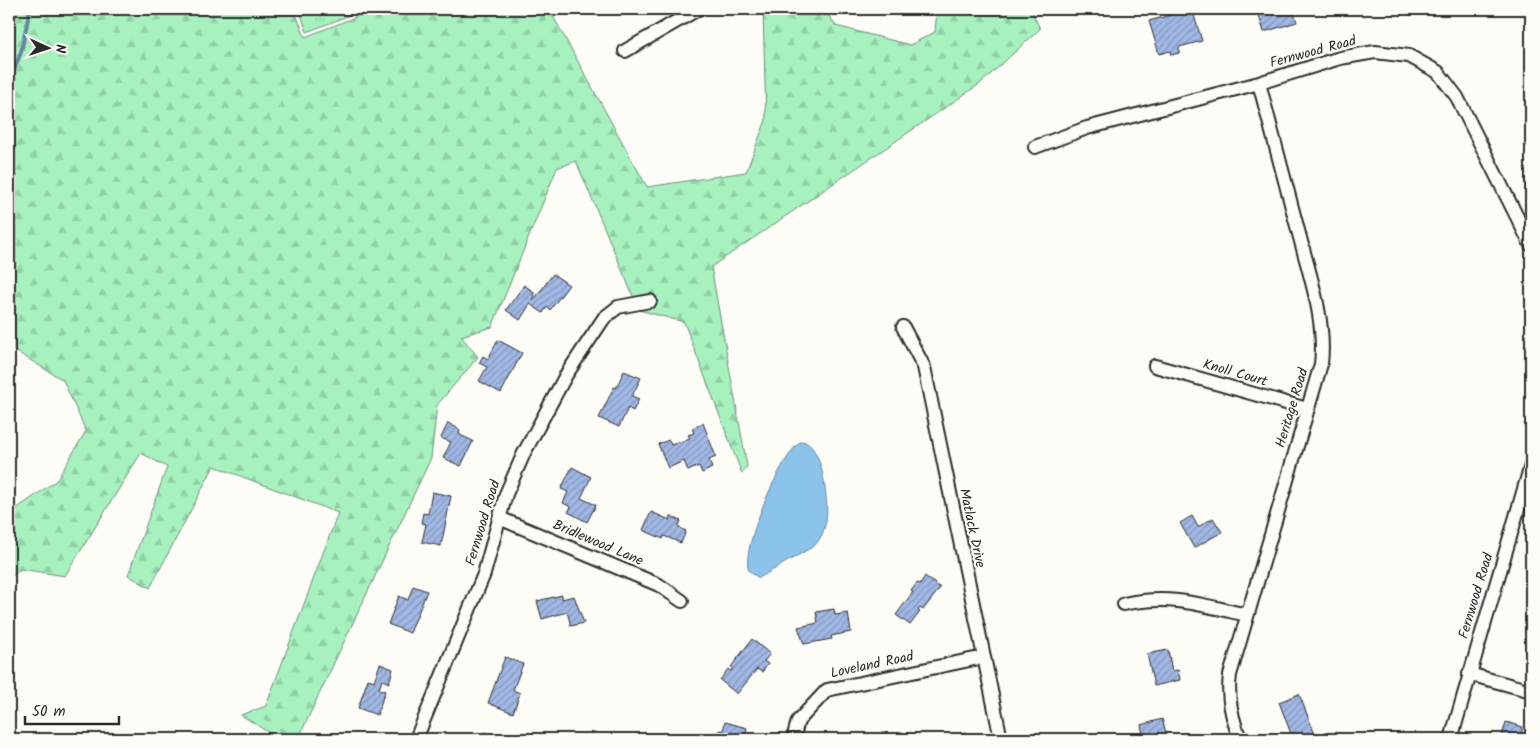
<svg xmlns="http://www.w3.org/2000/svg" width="1540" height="748" font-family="Kalam,sans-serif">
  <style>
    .grass { fill: url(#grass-tufts); stroke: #698e75 }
    .forest { fill: url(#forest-firs); stroke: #698e75 }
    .water { fill: #8cc3ea; stroke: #65869e }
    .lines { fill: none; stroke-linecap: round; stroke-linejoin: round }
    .stream { stroke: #65869e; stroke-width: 4 }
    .building { fill: url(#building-hatch); stroke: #2b2b2b }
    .minor-casing { stroke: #2b2b2b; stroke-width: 16 }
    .minor { stroke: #fdfcf7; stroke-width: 12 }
    .labels { text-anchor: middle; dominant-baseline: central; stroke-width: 4.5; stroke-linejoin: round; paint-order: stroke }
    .street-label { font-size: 14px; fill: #2b2b2b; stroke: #fdfcf7 }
  </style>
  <defs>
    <pattern id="grass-tufts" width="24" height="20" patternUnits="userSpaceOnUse" patternTransform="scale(1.25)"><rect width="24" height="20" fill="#a7f1bf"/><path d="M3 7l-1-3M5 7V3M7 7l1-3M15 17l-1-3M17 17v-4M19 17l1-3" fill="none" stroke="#90cfa4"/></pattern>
    <pattern id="forest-firs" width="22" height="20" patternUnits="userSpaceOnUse" patternTransform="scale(1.25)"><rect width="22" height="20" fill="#a7f1bf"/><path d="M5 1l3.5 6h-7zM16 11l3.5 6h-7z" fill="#90cfa4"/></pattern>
    <pattern id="building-hatch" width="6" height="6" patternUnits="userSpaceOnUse" patternTransform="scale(1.25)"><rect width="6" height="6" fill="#a1b8e5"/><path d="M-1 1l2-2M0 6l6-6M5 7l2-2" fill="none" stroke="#8396ba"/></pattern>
  </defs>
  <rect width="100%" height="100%" fill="#fdfcf7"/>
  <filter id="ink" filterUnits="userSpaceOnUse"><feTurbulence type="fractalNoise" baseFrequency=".02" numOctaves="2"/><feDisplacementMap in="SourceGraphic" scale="10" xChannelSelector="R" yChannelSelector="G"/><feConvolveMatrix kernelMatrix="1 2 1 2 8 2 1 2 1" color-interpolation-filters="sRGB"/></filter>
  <g filter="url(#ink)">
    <path class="grass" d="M299,9h66l-58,23z"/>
    <path class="forest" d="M9,9h285l11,28 71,-28h173l98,178 99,-15 20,-52 -3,-111h61l12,17 74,19 25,-13 2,-23h94l9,20 -59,54 -270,184 36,199 -5,8 -58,-152 -45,-12 -63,-149 -19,7 -65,159 -31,9 17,21 -41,48 -6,53 -133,281h-19l-38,-24 25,-9 72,-193 -124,-47 -64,122 -22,-13 39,-108 -26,-14 -76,123 -44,-7 -12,10v-65l48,-34 29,-49 -23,-51 -54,-33z"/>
    <path class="water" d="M801,441c22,1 28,63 25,80 -2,10 -5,18 -12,25l-55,32c-4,-3 -10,-5 -11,-10 -5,-25 33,-112 53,-127z"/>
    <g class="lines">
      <path class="stream" d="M9,83l12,-31 9,-43"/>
    </g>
    <path class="building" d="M1192,9l10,32 -23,6v6l-8,2 -1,-4 -11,3 -10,-33z
      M1257,9h40l-4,1 4,12 -33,10z
      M553,274l16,11 -19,25 -3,-3 -4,6 -13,-9 -10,16 -14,-10 18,-25 10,7 -1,9z
      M498,340l24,13 -21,40 -22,-12 8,-14 -8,-4 4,-7 5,3z
      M624,371l17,7 -9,18 7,3 -6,12 -5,-3 -9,19 -20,-9 15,-31 2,1z
      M448,423l11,6 1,6 13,6 -12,25 -18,-8 8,-16 -10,-4z
      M703,423l13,34 -7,3 3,8 -10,5 -3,-7 -11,5 -4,-10 -16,7 -10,-24 11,-4 2,5 19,-7 -2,-3 6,-2 -2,-5z
      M572,467l19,10 -10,21 15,7 -9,17 -19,-10 3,-5 -8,-4 5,-11 -7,-3z
      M432,492l19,4 -10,50 -19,-4 4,-18 -5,-1 2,-10 5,1z
      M651,512l19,8 1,-4 10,5 -3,6 8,4 -5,12 -17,-7 -1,3 -20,-9z
      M1192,516l6,11 15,-9 9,14 -28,16 -14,-25z
      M925,576l15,12 -17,22 -3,-2 -2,2 2,2 -10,13 -14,-10 17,-23 -2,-1 6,-8 3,1z
      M413,586l14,5 -17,42 -22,-9 11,-28 9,4z
      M562,595v4l12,-3 10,27 -13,3 -4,-14 -25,7 -5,-18z
      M834,609l1,6 13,-2 3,19 -20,4 1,3 -28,5 -6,-17 20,-4 -2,-11z
      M752,639l18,15 -6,7 4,3 -6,8 -5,-3 -20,25 -17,-14 8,-11 3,2 2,-3 -2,-1z
      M1168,650l4,21 6,-1 2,10 -26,6 -7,-32z
      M505,657l18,7 -10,26 7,3 -7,20 -25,-10z
      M380,664l13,5 -4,14 -7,-3 -3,9 6,2 -8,24 -19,-7 10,-29 6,2z
      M1299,694l17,43 -6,2h-17l-14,-37z
      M1162,719l6,20h-24l-3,-14z
      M725,722l22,6 -3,11h-28l3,-9 4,1z
      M1506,722l17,5 -3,12h-19z
      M485,732l10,4 -2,3h-12z"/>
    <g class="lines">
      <g class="minor-casing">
        <path id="minor" d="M625,51l73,-42
          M1035,147l52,-19 172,-45 81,-25 35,-6 34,4 29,16 19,25 74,148
          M903,327l21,40 77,372
          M1155,366l152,43
          M499,518l160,67 23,16
          M1124,604c47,-10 78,1 123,11
          M1469,674l62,17
          M416,739l68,-165 22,-80 18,-41 42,-78 38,-57 14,-11 32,-6
          M793,739l5,-18 29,-31 157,-33
          M1240,739c-8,-21 -13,-41 -10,-64l91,-311c5,-43 -11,-88 -22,-130 -14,-51 -27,-101 -40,-151
          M1451,739l80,-274"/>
      </g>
      <use href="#minor" class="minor"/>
    </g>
  </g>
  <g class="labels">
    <g class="street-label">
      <text transform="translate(1313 52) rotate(-15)">Fernwood Road</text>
      <text transform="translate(1235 373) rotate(16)">Knoll Court</text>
      <text transform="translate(1292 408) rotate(-73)">Heritage Road</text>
      <text transform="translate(483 523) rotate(-73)">Fernwood Road</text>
      <text transform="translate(972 528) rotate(78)">Matlack Drive</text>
      <text transform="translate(598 543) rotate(23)">Bridlewood Lane</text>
      <text transform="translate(1476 596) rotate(-73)">Fernwood Road</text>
      <text transform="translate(872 665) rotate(-12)">Loveland Road</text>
    </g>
  </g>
  <rect width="1540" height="748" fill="none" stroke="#fdfcf7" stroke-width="30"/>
  <rect x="15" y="15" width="1510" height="718" fill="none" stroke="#2b2b2b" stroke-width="2" filter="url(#ink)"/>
  <g transform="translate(48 48) rotate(93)" stroke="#fdfcf7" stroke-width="4" paint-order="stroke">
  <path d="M0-4L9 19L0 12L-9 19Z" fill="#2b2b2b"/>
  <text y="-8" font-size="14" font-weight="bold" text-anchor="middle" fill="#2b2b2b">N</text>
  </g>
  <path d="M25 716v8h94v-8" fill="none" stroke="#2b2b2b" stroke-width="2.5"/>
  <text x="32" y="716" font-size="15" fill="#2b2b2b" stroke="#fdfcf7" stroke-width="4" paint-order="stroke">50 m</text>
</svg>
